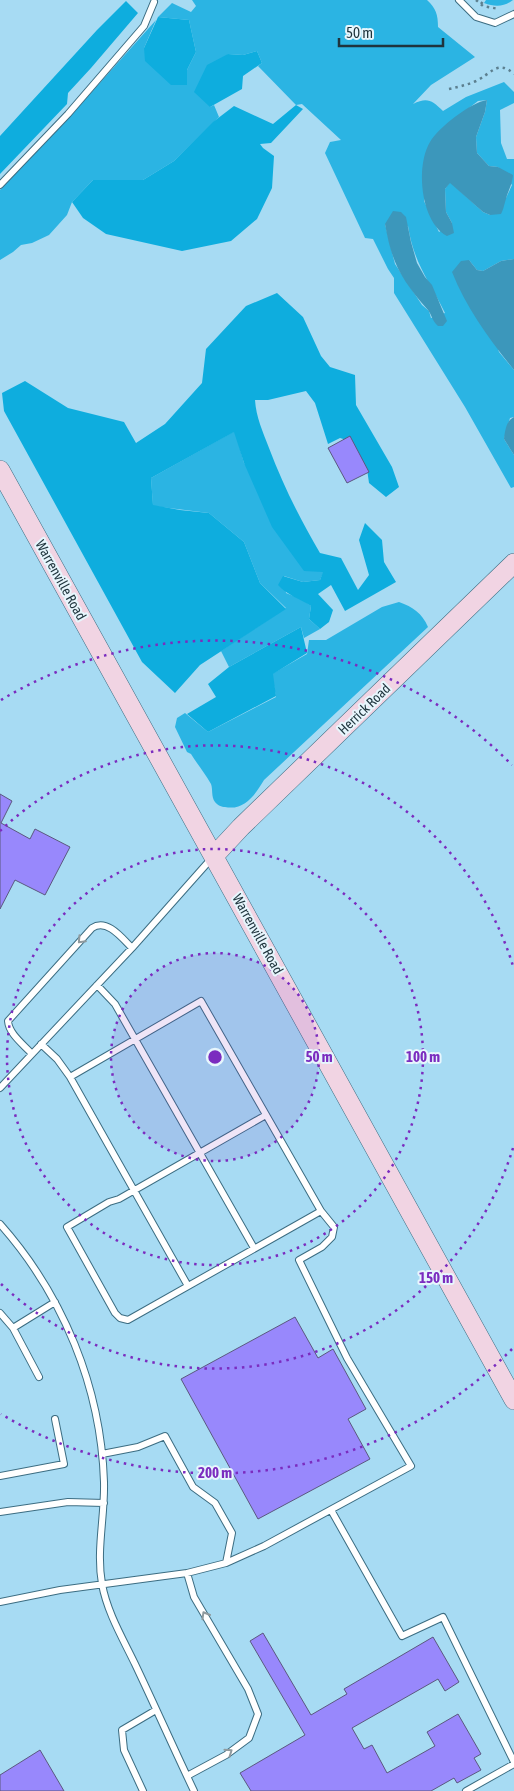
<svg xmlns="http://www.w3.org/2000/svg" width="514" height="1791" font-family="'Asap Condensed',sans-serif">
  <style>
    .green { fill: #2bb4e3; fill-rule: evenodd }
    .forest { fill: #0eadde }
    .water { fill: #3c97bb }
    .building { fill: #9888fc; stroke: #5b587f }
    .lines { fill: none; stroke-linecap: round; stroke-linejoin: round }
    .lane-casing { stroke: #3c6d82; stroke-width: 8 }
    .secondary-casing { stroke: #3c6d82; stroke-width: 20 }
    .path { stroke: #5c7f8f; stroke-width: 2.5; stroke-dasharray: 2.5 4; stroke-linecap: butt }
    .lane { stroke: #fff; stroke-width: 6 }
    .secondary { stroke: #f1d4e3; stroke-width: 19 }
    .oneway { stroke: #8f9a9e }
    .ring { fill: none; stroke: #7b2cbf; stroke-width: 2.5; stroke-dasharray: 2.5 5 }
    .labels { text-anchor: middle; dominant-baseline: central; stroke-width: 4; stroke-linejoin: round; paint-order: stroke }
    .street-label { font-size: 14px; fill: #1f343d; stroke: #e7f6fd }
    .centre { fill: #7b2cbf; stroke: #e7f6fd; stroke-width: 2.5 }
    .ring-label { font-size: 15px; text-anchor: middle; font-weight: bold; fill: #7b2cbf; stroke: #e7f6fd; stroke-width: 4; stroke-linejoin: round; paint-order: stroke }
  </style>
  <rect width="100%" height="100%" fill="#a7dbf3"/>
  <path class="green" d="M192,0h235c9,8 11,15 11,27l37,30 -44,28 -18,19c14,-7 19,-4 30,7l23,-14 38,-15 10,10v11l-14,7 1,33 6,16h7v100l-13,2 -18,10 -6,-1 -8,-10 30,92 15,18v47l-4,1 -6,21 10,16v32l-3,1 -46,-81 -71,-114v-15l-6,-9 -15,-30 -8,-1 -40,-85 5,-11 11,-2 -39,-36 -6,1 -38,-39 4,-3 -5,-12 -14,4 -15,-1 -18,53 4,-2 5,12 -45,44 -31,19h-50l-21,22 -5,13 -18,20 -17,8 -11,2 -8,7 -13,8v-70l73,-77 83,-93 -12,28 43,22 9,-18 -7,-32 -31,-3 14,-14 19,9 5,-6zM487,100l-2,12 -9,25 1,16 12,13 9,1 14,18 -6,13 -16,17 -7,-3 -33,-30 -5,7 1,23 6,11 -13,9 -15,-31 19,-73 35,-27zM385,224l23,2c6,38 21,54 37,87l-14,5 -2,-7 -7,-6 -27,-41z
    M486,0h27c-9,7 -18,7 -29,3z
    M235,431l9,32 80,108 -4,9 -17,2 -19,-6 2,17 17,7 8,6 -2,13 11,10 -16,9 -3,-11 -72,40 -8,-16 65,-43 -26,-25 -16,-41 -35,-29 -56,-7 -2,-28z
    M399,602c14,5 23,11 29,25l-164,153c-9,15 -20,31 -39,27 -3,0 -8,-2 -10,-5 -4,-5 -2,-13 -4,-18 -6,-11 -14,-20 -20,-30l-4,-2 -12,-25 2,-9 8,-5 23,19 68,-35 -4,-23 35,-20 2,-14h17l56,-33z"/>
  <path class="forest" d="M126,1l12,12 -47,55 -23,25 -1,11 -67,70v-38l97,-106z
    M158,17l31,3 7,32 -9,18v15h-16l-26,-24 -1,-13z
    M257,51l5,12 -19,13 -1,13 -32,18 -16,-15 13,-27 21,-11 15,1z
    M296,105l7,4 -32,34 -11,1 3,4 11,8 -2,32 -15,31 -26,22 -49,10 -76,-17 -23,-16 -11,-16 21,-22h50l31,-19 39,-39 21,-16 39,18z
    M277,293l26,24 18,39 9,11 25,8 1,30 36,62 7,20 -13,10 -17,-14 -2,-14 -17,-28 -10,-3 -12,6 -13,-41 -9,-12 -38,9h-13c1,17 8,32 14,48 14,37 31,71 51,105l21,5 17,32 11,-15 -10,-35 6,-17 17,17 2,22 12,20 -51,29 -14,-26 -13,9 15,16 -4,12 -9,7 -11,-10 2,-13c-12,-8 -23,-10 -33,-21l5,-9 20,6 17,-2 3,-8 -19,-1 -32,-44 -28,-64 -10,-31 -83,46 2,27 27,5 29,3 35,29 16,41 26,26 -86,56 -25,28 -33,-31 -138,-251 -2,-18 23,-12 43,27 56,14 12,21 29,-19 37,-41 4,-34 40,-43z
    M301,627l6,26 -34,21 3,22 -68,36 -21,-18 29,-17 -8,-13 21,-17z"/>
  <path class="water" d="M487,100l-2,12 -9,25 1,16 12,13 9,1 15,8c-1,11 -5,15 -7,24 -2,6 -2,9 -5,15l-11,1 -7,-3 -33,-29 -5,6 1,23 6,11 2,10 -7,3c-26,-14 -32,-69 -17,-94 8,-14 41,-40 57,-42z
    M393,211l8,1 5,5 5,25 6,21 8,14 7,8 15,36 -4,5h-5c-6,-5 -6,-11 -10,-16 -27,-31 -36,-46 -43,-86z
    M514,259v111c-24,-30 -48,-62 -62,-98l9,-11 8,-1 8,10 6,1 18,-10z
    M514,417v38l-10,-16c1,-8 2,-18 10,-22z"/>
  <path class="building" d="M350,436l19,36 -22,11 -19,-35z
    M0,794l12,7 -11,22 29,16 5,-10 35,18 -25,48 -30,-15 -15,29z
    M295,1317l23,41 15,-9 33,60 -18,10 22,40 -112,60 -77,-140z
    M263,1633l48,82 36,-21 -3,-5 89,-52 26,45 -14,9 -7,-12 -86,49 12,21 8,-4 15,28 48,-27 -8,-14 31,-18 23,40 -7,4 7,12 -24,13 -3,-5 -23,13h-180l-11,-18 65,-38 -55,-94z
    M40,1750l24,41h-64v-16z"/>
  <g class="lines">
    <g class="lane-casing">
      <path id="lane" d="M459,0l17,17 19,6 19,-9
        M0,185l68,-71 76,-88 10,-24
        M97,985l18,19 139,244
        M41,1044l16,15 13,18 118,209
        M32,1054c-9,-10 -23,-20 -24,-33l84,-93c15,-10 30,10 40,20
        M70,1077l131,-76 120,210 -193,109 -8,-2 -5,-5 -48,-86 42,-25 10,-3 147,-84
        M0,1088l132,-140 79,-89
        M0,1224c63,71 101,163 104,258 1,34 -8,68 -2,102 5,28 21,55 33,80 20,42 39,85 59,127
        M0,1313l13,15 26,49
        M13,1328l42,-26
        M102,1454l36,-7 27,-11 28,51 22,16 17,30 -6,30
        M0,1476l64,-12 -9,-45
        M331,1510l71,126 41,-19 71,145
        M0,1512l68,-10 36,1
        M0,1602l60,-12 127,-17 39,-10 38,-17 147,-80 -64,-108 -48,-98 23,-13 10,-10 2,-10 -13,-16
        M187,1776l39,-21 23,-17 9,-24 -10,-25 -54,-92 -7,-24
        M143,1791l-19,-41 -2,-20 34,-20
        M466,1791l48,-27"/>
    </g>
    <g class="secondary-casing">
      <path id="secondary" d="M0,470l514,930
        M214,856l27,-29 273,-264"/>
    </g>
    <path class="path" d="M476,0l7,6 16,3
      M481,4l3,-4
      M449,89c9,-2 18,-4 27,-8 15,-7 22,-22 38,-7"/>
    <use href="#lane" class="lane"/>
    <use href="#secondary" class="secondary"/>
  </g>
  <defs><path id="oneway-chevron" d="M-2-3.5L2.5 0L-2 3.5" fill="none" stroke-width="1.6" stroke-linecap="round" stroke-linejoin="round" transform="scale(1.25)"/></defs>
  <g class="oneway">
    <use href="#oneway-chevron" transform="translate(81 940) rotate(133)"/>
    <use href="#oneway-chevron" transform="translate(205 1615) rotate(-120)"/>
    <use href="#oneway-chevron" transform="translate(229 1752) rotate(-35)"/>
  </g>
  <circle cx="215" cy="1057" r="104" fill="#7b2cbf" fill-opacity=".12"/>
  <g class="ring">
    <circle cx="215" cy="1057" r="104"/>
    <circle cx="215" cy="1057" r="208"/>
    <path d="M513 1148A312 312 0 0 1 0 1283M0 831A312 312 0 0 1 513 966"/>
    <path d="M512 1349A416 416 0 0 1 1 1414M1 700A416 416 0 0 1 512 765"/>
  </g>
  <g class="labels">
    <g class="street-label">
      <text transform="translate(61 580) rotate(61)">Warrenville Road</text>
      <text transform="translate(364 709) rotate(-44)">Herrick Road</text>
      <text transform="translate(258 934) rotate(61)">Warrenville Road</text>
    </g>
  </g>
  <circle cx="215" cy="1057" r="8" class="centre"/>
  <g class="ring-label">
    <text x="319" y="1062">50 m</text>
    <text x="423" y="1062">100 m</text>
    <text x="436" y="1283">150 m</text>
    <text x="215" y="1478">200 m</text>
  </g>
  <path d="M339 38v8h104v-8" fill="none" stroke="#1f343d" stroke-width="2.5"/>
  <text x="346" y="38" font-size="15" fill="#1f343d" stroke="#e7f6fd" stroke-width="4" paint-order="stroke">50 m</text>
</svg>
